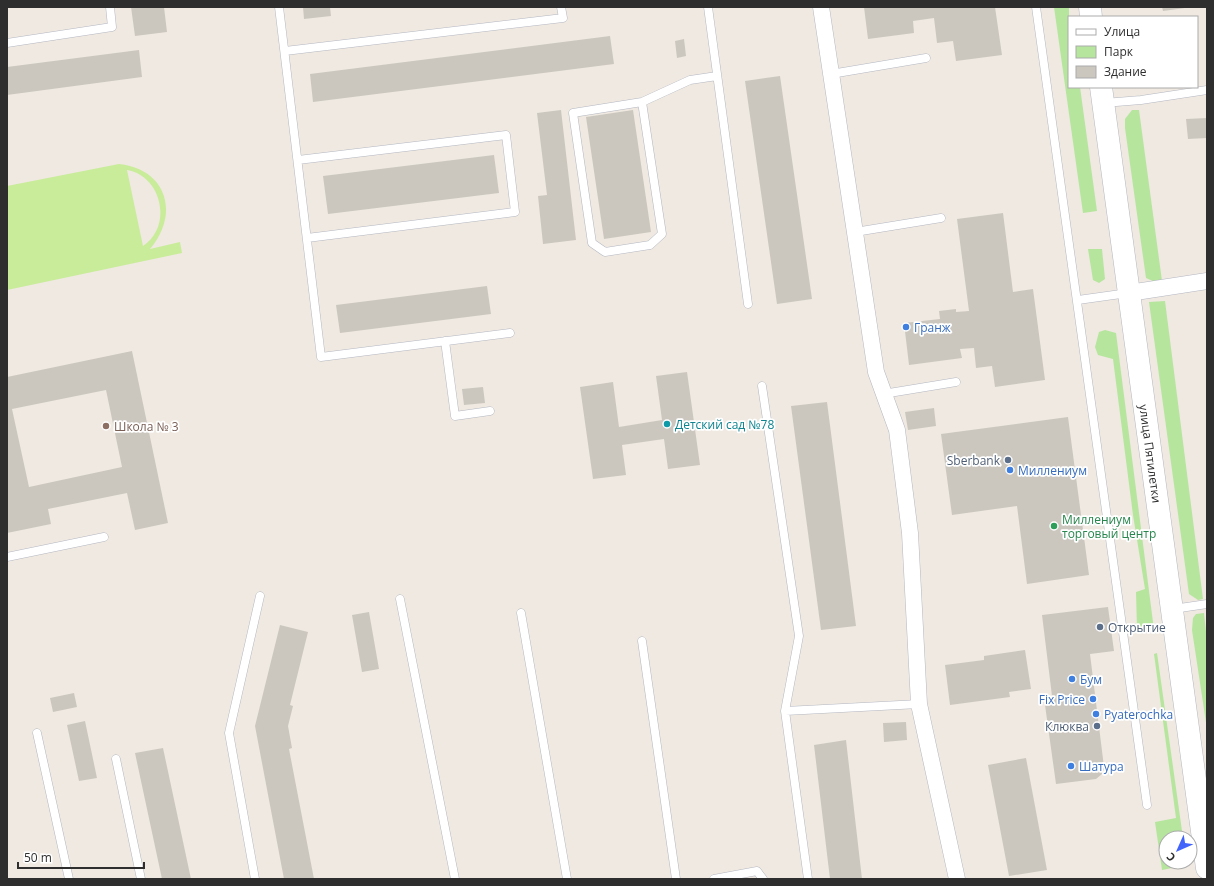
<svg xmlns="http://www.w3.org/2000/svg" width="1214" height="886" font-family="'Open Sans',sans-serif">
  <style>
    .green { fill: #b6e59e }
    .pitch { fill: #c9ec9a; fill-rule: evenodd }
    .building { fill: #cbc7bf; fill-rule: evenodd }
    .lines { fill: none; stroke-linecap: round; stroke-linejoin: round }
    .lane-casing { stroke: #b4b7c1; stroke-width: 9 }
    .street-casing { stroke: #b4b7c1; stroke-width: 17 }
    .secondary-casing { stroke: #b4b7c1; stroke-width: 23 }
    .lane { stroke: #fff; stroke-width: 8 }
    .street { stroke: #fff; stroke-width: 16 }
    .secondary { stroke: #fff; stroke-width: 22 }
    .shop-dot { fill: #3f7fe0; stroke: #fff; stroke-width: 1.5 }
    .culture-dot { fill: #0f9aa8; stroke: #fff; stroke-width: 1.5 }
    .education-dot { fill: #8d6e63; stroke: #fff; stroke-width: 1.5 }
    .service-dot { fill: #5c6f8a; stroke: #fff; stroke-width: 1.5 }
    .leisure-dot { fill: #2e9e5b; stroke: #fff; stroke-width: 1.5 }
    .labels { text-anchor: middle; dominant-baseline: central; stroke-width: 3.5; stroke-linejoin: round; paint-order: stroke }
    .shop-label { font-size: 12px; fill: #366cbe; stroke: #fff; text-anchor: start }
    .culture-label { font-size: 12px; fill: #0d838f; stroke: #fff; text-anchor: start }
    .education-label { font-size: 12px; fill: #785e54; stroke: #fff; text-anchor: start }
    .street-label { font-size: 12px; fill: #2e2e2e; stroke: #fff }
    .service-label { font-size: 12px; fill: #4e5e75; stroke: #fff; text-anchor: end }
    .leisure-label { font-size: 12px; fill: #27864d; stroke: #fff; text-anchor: start }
  </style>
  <rect width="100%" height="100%" fill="#efe9e1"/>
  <path class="green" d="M1054,7h15v80h11l17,124 -14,2z
    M1132,110h7l23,171 -7,1 -9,-4 -21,-150v-9z
    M1088,249h14l3,30 -6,4 -6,-3z
    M1165,301l38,298 -5,1 -9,-6 -40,-292z
    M1105,330l11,3 38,297 -17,-2 -1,-36 9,-3 -12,-74 -20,-156 -15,-4 -3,-8 4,-15z
    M1204,613l3,28v88l-15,-99 1,-12 3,-4z
    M1157,653l26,185h-17v24h20l1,3 -25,5 -7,-48 21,-4 -22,-164z"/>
  <path class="pitch" d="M119,164c48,5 61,50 31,85l30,-7 2,11 -175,37v-104zM127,170c35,6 46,56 16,76z"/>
  <path class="building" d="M131,7h33l3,25 -32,4z
    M303,7h27l1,9 -27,3z
    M864,7h131l7,48 -46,6 -3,-20 -16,2 -3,-25 -21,3 1,12 -46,6z
    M1162,7h23v1l-22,3z
    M610,36l4,28 -301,38 -3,-28z
    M684,39l2,17 -9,2 -2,-17z
    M139,50l3,27 -135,18v-28z
    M780,76l32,223 -35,5 -32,-223z
    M561,110l15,130 -33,4 -5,-48 9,-1 -10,-82z
    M633,110l18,122 -47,7 -18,-122z
    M1207,118v20l-19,1 -2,-20z
    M494,155l5,38 -171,21 -5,-38z
    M1003,213l10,79 20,-3 12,91 -50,7 -3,-21 -16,2 -2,-20 -14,1 2,9 -53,7 -5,-42 36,-4 -1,-8 17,-2v3l13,-1 -12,-92z
    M487,286l4,28 -151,19 -4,-28z
    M132,351l36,172 -33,7 -8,-37 -79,16 3,15 -44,9v-156zM106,390l16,77 -93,20 -17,-78z
    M687,372l13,93 -32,4 -4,-30 -42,6 4,30 -33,4 -13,-92 33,-5 6,45 43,-7 -6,-44z
    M483,387l2,16 -21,2 -2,-16z
    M827,402l29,224 -35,4 -30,-224z
    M934,408l2,18 -28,4 -3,-18z
    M1068,417l21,158 -62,9 -10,-78 -65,9 -11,-81z
    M1108,607l6,44 -24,3 14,113 -2,7 -6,5 -40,5 -11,-79 8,-1 -11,-89z
    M369,612l10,57 -17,3 -10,-57z
    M280,625l28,7 -18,73 3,1 -5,20 4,22 -3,1 25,130h-30l-29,-153z
    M1025,650l6,39 -22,3 1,5 -60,8 -5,-40 39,-5v-4z
    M74,693l3,14 -24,5 -3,-14z
    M85,721l12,57 -18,3 -12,-56z
    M906,722l1,18 -23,2 -1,-19z
    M846,740l16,139h-32l-16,-134z
    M163,748l28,131h-29l-27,-126z
    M1026,758l21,112 -38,6 -21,-111z"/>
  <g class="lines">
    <g class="lane-casing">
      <path id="lane" d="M279,7l42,350 189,-24
        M708,7l40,297
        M1036,7l111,798
        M7,43l105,-16 -2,-20
        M285,51l278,-33 -2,-11
        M831,74l95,-16
        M642,102l20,132 -12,11 -45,7 -13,-9 -19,-130z
        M642,102l48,-22 27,-4
        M1104,103l37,-3 66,-10
        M298,160l208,-25 9,77 -208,26
        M855,232l86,-14
        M1078,300l50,-7
        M445,341l10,75 35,-5
        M762,386l37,250 -14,75 23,168
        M883,394l73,-12
        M7,557l97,-20
        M400,599l55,280
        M1173,609l34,-5
        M521,613l46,266
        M642,641l34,238
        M785,711l134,-7
        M37,733l32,146
        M116,759l25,120
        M255,879l-26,-146 31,-137
        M714,879l43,-8 6,8"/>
    </g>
    <g class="street-casing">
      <path id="street" d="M821,7l55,365 21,58 13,103 9,171 38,175
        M1129,293l78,-12"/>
    </g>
    <g class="secondary-casing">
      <g id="secondary">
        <path d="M1090,7l1,10"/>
        <path id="s1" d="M1101,87l106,781"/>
      </g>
    </g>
    <use href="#lane" class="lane"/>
    <use href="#street" class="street"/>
    <use href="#secondary" class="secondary"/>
  </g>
  <g class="shop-dot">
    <circle cx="906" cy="327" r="4"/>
    <circle cx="1010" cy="470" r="4"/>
    <circle cx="1072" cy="679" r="4"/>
    <circle cx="1093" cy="699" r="4"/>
    <circle cx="1096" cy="714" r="4"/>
    <circle cx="1071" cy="766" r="4"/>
  </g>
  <circle class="culture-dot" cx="667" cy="424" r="4"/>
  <circle class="education-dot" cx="106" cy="426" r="4"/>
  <g class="service-dot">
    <circle cx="1008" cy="460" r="4"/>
    <circle cx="1100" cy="627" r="4"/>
    <circle cx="1097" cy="726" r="4"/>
  </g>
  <circle class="leisure-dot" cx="1054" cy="526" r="4"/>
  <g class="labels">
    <g class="shop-label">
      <text x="914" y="327">Гранж</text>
      <text x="1018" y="470">Миллениум</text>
      <text x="1080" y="679">Бум</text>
      <text x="1085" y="699" text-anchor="end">Fix Price</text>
      <text x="1104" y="714">Pyaterochka</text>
      <text x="1079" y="766">Шатура</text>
    </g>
    <g class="culture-label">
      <text x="675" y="424">Детский сад №78</text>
    </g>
    <g class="education-label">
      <text x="114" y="426">Школа № 3</text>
    </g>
    <g class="street-label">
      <text stroke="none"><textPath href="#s1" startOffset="370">улица Пятилетки</textPath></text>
    </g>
    <g class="service-label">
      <text x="1000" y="460">Sberbank</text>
      <text x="1108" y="627" text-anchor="start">Открытие</text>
      <text x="1089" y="726">Клюква</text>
    </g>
    <g class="leisure-label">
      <text x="1062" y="519">Миллениум<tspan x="1062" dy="14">торговый центр</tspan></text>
    </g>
  </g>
  <rect width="1214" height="886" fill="none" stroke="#2e2e2e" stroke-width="16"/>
  <rect x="1068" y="16" width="130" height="72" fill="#ffffff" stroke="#ababab"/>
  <rect x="1076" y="29" width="20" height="6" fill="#ffffff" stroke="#ababab"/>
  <text x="1104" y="36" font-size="12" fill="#2e2e2e">Улица</text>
  <rect x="1076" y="46" width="20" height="12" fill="#b6e59e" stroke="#ababab"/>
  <text x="1104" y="56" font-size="12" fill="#2e2e2e">Парк</text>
  <rect x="1076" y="66" width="20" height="12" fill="#cbc7bf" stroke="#ababab"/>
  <text x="1104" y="76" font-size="12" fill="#2e2e2e">Здание</text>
  <g transform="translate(1178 850) rotate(225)"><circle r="19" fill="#ffffff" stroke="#ababab"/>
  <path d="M0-3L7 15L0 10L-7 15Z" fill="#4264fb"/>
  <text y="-6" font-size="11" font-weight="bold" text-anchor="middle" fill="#2e2e2e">С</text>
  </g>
  <path d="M18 862v6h126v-6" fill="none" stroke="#2e2e2e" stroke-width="2"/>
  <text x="24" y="862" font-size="12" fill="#2e2e2e" stroke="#ffffff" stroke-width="3" paint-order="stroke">50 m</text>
</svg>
